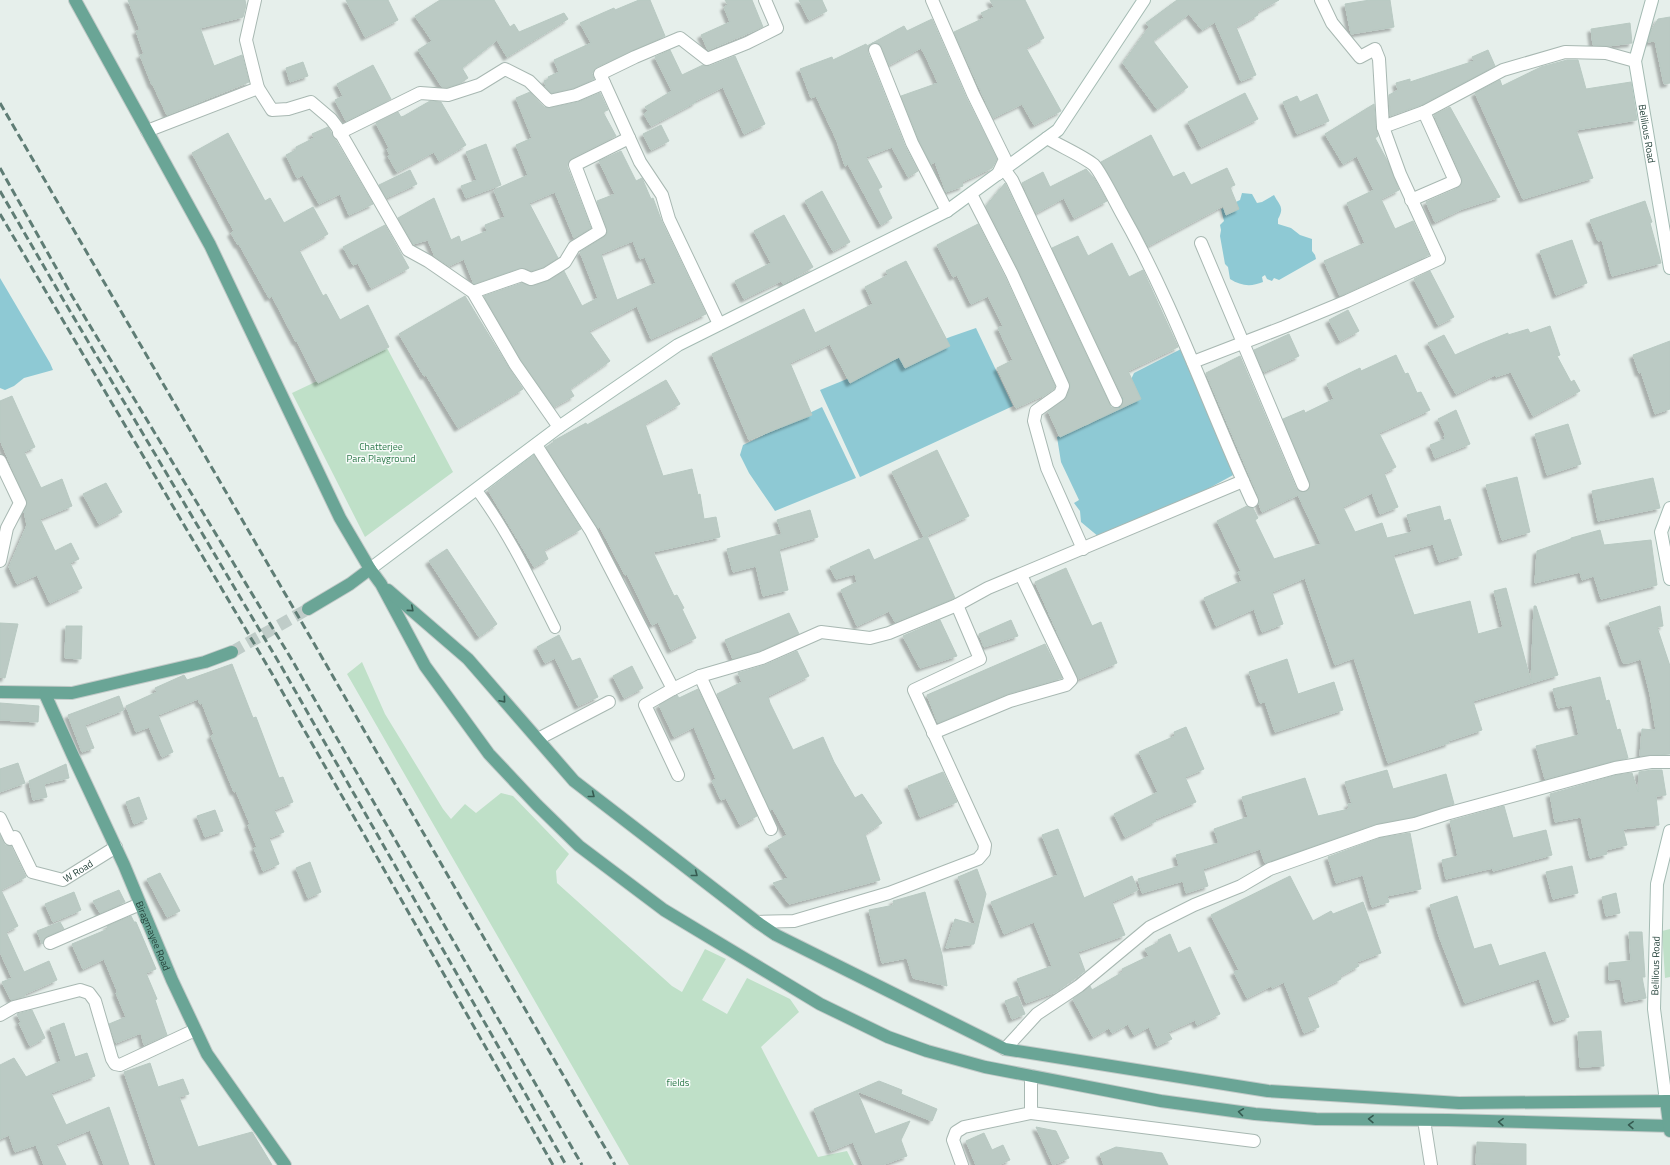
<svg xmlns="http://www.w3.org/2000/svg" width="1670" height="1165" font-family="'Titillium Web',sans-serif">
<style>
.green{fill:#bfe0c8}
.water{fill:#8ec9d4}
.building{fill:#bbcac4;stroke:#b8c9c2;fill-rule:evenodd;filter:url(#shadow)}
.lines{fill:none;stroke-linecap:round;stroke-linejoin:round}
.primary-tunnel{stroke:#bfccc8;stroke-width:12;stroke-dasharray:12 6;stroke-linecap:butt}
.lane-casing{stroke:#a8b8b2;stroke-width:12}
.street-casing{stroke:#a8b8b2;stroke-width:14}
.secondary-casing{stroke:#a4bbb3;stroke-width:14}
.primary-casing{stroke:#c2cac8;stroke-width:14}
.lane{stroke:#fff;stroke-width:10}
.street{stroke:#fff;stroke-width:12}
.secondary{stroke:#fff;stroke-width:12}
.primary{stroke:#6aa596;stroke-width:12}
.rail{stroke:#5f7d75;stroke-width:3;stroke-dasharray:8 4;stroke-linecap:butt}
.oneway{stroke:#365b51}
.labels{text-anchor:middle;stroke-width:3;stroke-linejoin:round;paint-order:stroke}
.street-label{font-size:10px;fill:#24423a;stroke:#f7fbf9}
.park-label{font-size:10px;fill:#2d7a4b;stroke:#f7fbf9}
</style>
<defs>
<filter id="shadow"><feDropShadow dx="-3.5" dy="3.5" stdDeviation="1" flood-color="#0004"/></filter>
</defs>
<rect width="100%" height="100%" fill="#e6efeb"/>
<!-- green -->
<path class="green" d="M387,348L453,472L365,537L292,393Z
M362,662L385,714L443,809L451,819L465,804L476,813L501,793L513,796L569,854L556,871L557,883L672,986L682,992L705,949L726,959L702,1000L727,1014L747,978L790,999L799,1012L761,1047L818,1157L847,1151L854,1165H629L347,674Z
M1670,929V977L1665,978L1662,931Z"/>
<!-- water -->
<path class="water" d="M1242,193L1252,194L1257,203L1262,202L1274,195C1279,205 1285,207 1278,219V224L1291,228L1300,235L1312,239V251L1315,255L1316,259L1279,280L1274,278L1272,281L1267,279L1265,275L1262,277L1263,282C1251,287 1241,286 1230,279L1228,267L1225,264L1220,236L1221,230L1220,225L1224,221L1221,209L1240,200Z
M0,278L50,363L53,370L24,378L14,386L5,390L0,388Z
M976,328L1013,406L860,477L820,390L950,337Z
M1183,348L1235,474L1191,498L1099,537L1081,522L1080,511L1074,503L1079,500L1061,462L1057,437L1089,424L1120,403L1134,373Z
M822,407L856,478L775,511L749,473L740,455L743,445Z"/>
<!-- building -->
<path class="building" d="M128,0H245L246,5L243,17L200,28L214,66L242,55L249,82L167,115L153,85H152L140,55L144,54L136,31L140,30Z
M346,0H388L398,20L365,37Z
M440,0H494L510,27L514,24L519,32L564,13L568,19L507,57L497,40L462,68L468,78L459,84L447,87H442L418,50L432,41L415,16Z
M639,0H650L665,36L597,67L592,73L594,79L574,88L551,93L545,86H546L544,81L549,79L548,77L559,72L554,60L591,43L580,23L614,8L615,10Z
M725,0H752L763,27L708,50L701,35L730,22L724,7L728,5Z
M799,0H822L827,11L809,20Z
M990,0H1025L1044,38L1026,48L1061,111L1034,125L1022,104L993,118L954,32L984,18L981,13L994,7Z
M1177,0H1279L1257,12L1258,15L1236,27L1256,75L1241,81L1215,22L1202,30L1189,14L1153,41L1188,87L1157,109L1123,63L1149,27L1146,23Z
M1370,0H1390L1394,27L1351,34L1345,4Z
M1670,17V83L1664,84L1655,41L1648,42L1650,33L1658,19Z
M932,19L966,97L997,159L992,168L962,182L963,186L946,192L935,162L931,164L919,140L901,96L938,83L926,57L921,48L889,65L880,44L876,43H872L868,49V53L905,146L918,171L908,177L892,147L866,157L882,187L878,189L892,218L881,225L848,164L845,166L837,141L816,96L811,98L800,69L832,57L833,60L866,44L867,46L904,26L907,31Z
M1630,23L1632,43L1608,46L1593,45L1591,29Z
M670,50L682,75L703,65L710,66L735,56L765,124L744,134L723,87L695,101L696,102L651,126L644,114L648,111L645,107L672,91L655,57Z
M1488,50L1495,66L1421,105L1390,116L1389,95L1398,90L1396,83L1410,79V82L1474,61L1472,57Z
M1567,60H1578L1586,89L1631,82L1637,120L1576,130L1593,178L1523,199L1475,93L1500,80L1502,86L1541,67Z
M303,62L308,76L290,82L286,68Z
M373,65L391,99L346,121L335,100L343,96L337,84Z
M530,92L544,107L550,108L578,102L600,93L608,110L603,112L616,136L572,158L567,166L591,228L574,238L555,192L529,203L558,258L543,267L531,271L520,268L474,284L464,259L449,266L435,257L428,240L413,244L398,218L434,198L451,240L459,236L461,242L487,231L485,225L505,217L494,190L528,175L516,145L532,138L516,98Z
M1245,93L1258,119L1201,147L1188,122Z
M1317,94L1329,121L1297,134L1283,102L1297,96L1300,102Z
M430,101L441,102L466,145L439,161L434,152L397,172L388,156L390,155L387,149L389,148L376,123L398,112L401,117L404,116Z
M1374,104L1376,127L1378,136L1375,138L1388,162L1399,190L1381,199L1395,229L1413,221L1429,255L1340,296L1324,261L1365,243L1347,203L1374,190L1357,156L1343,164L1325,134Z
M1450,107L1500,197L1462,209L1435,222L1426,202L1458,188L1462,182V178L1434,115Z
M661,125L669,141L651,150L643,134Z
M328,127L373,204L349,215L340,194L319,204L303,175L297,178L286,155L296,150V147L314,138L312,134Z
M228,133L265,201L270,198L284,223L313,207L328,234L299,250L323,296L326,294L340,320L368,305L389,347L318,383L297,341L296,342L272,296L269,298L239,244L238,245L231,233L234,231L192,153Z
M1151,135L1173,177L1184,172L1191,185L1227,168L1235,185L1230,187L1239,209L1226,215L1223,206L1148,246L1101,162Z
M486,144L501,185L466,198L461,186L477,180L466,152Z
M621,151L636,181L642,178L651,199L653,198L662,222L706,314L651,339L637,306L589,331L610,361L570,389L574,396L554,407L521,360L484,296L522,283L533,286L550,280L564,271L582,306L598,298L580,252L607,235V228L597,201L615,194L599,161ZM633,241L640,259L645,257L656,283L617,300L601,254Z
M1086,169L1094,178L1107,201L1074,218L1064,198L1036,213L1022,183L1043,172L1050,187Z
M410,170L417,184L386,198L379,185Z
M1005,183L1111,407L1116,408H1120L1123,402V398L1052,248L1078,236L1088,256L1112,243L1129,277L1143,270L1178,347L1128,371L1141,399L1060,437L1048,411L1067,397L1070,388V383L1019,271L986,206Z
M822,191L850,242L833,251L805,201Z
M1645,201L1652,222L1650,223L1661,263L1612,276L1602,240L1598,241L1590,220Z
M784,215L813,267L783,284L781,281L744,299L735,281L771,263L754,231Z
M978,224L1005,277L1055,386L1054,389L1042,397V396L1016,408L997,368L1013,360L998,328L1003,326L988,296L971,304L957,275L953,277L937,245Z
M385,225L409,268L371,288L358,263L353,265L343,247Z
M1572,240L1587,283L1556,295L1540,251Z
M906,261L950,346L905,368L899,357L850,383L830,344L790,363L812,415L749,440L712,354L804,309L815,333L873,304L865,287L888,275L886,271Z
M1430,271L1454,317L1438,325L1414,279Z
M465,296L509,368L523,389L458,428L426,375L424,376L399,334Z
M1348,310L1359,331L1340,341L1329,320Z
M1550,326L1560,355L1557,356L1571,382L1574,380L1580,391L1533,416L1511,372L1496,377L1495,375L1456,394L1428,343L1444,335L1455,355L1480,344L1508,333V335L1528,329L1530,333Z
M1289,334L1299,356L1264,372L1254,350Z
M1670,341V409L1655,414L1641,372L1639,373L1633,355Z
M1396,355L1405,374L1408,373L1417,393L1421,392L1430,410L1379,433L1396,467L1384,473L1398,507L1380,514L1372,493L1343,507L1355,532L1382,523L1387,538L1412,532L1407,515L1440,506L1444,521L1450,519L1462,555L1439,562L1433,544L1393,555L1414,615L1470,601L1478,634L1503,627L1494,591L1506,588L1531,682L1534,606H1536L1558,675L1473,701L1482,730L1448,741L1449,743L1388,763L1354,658L1335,665L1305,578L1272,592L1283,624L1262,632L1254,609L1216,626L1204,598L1242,581L1238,572L1241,571L1217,521L1247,506L1253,508L1258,518L1255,520L1274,559L1321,544L1298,495L1262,512L1259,504V498L1206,373L1240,356L1296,488L1302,492L1309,489L1310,482L1283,419L1304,410L1305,413L1334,399L1327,384L1360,368L1361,371Z
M666,380L680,404L645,424L663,476L692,469L698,495L700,494L704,519L716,517L720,537L653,552L674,596L677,595L684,608L682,609L696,638L671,650L658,622L652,625L627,574L625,575L600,527L598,528L546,447L554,442L553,441L555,440L586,423L587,425Z
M12,396L35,447L24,452L41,488L62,479L72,506L40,519L55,551L71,543L79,559L70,563L82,588L50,603L37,575L17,584L9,567L27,525L24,511L27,503L0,440V401Z
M1456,410L1470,444L1435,458L1430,445L1445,439L1444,436H1446L1438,419Z
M1568,424L1581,464L1547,475L1535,434Z
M937,450L969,516L924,537L892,472Z
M534,455L581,529L544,550L548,559L534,567L488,490Z
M1517,477L1530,532L1502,540L1486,485Z
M1653,478L1660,508L1598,521L1592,491Z
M106,483L122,512L99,524L83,494Z
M810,510L818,537L779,549L788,590L763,596L756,566L733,572L727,549L782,534L777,520Z
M1600,530L1604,545L1651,540L1657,585L1601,599L1594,576L1582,580L1580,572L1535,583L1537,551L1571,539V538Z
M927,536L955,598L895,622L889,611L857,626L841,590L857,582L855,574L836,579L830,567L869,549L874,560Z
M447,549L497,624L479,637L429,561Z
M1066,568L1092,626L1101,622L1117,663L1078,679L1035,582Z
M1660,606L1663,626L1657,627L1670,666V754L1640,756L1642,729L1656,730L1650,694L1641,659L1628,663H1623L1609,623Z
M789,613L799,634L759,651L733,659L725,640Z
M940,620L957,656L920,668L903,636Z
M1011,620L1018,636L984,647L979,634Z
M0,623L18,624L5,678L0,677Z
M66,626H82L81,659L65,658Z
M559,635L572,661L580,658L598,697L578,706L555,658L545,663L537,647Z
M1045,644L1062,678L1007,694L938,723L927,695Z
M797,651L809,676L768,696L770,703L793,750L823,737L834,762L855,798L862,794L882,823L865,834L880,880L789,904L773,883L788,878L768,846L787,835L773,809L770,810L717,694L742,682L738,673L765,665Z
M1287,659L1298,694L1334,682L1343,710L1275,732L1265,702L1260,703L1249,672Z
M232,664L253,718L256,717L279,778L283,777L293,802L274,810L284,832L269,838L279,864L263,871L254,848L257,847L248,825L250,824L236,791L234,792L211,736L214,734L202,703L200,704L198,699L158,715L173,752L162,757L149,727L136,732L126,706L157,692L155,688L184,675L187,680Z
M632,666L643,688L624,698L613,676Z
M1600,677L1606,701L1609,700L1617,730L1620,729L1628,758L1613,761L1545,779L1536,746L1579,735L1572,705L1558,708L1553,689Z
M698,689L757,816L740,825L726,798L721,800L712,781L716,779L694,727L674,737L659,705L677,695L679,698Z
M119,696L124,710L85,725L94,748L82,752L68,715Z
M0,703L39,706L38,722L0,720Z
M1186,727L1204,769L1185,777L1196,802L1155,819L1156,821L1125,837L1114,814L1158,792L1139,752L1175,736L1174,732Z
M18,763L25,783L0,792V769Z
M66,764L69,778L44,784L47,797L33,800L29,781Z
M1387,770L1393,789L1446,774L1454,804L1413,817L1376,824L1265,863L1260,849L1203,869L1208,886L1186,893L1183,881L1142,893L1138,879L1179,866L1176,855L1219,843L1214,829L1248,817L1242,797L1305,778L1318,816L1349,809L1348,804H1352L1345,782Z
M1652,770H1662L1666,795L1656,796L1659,825L1623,829L1627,845L1606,850L1607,854L1590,858L1581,817L1555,822L1550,794L1617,775L1632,773L1638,792L1639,772Z
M943,772L957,802L920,817L908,786Z
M139,797L147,819L134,824L126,802Z
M1504,806L1513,838L1546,830L1552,855L1493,871V868L1446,879L1442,860L1458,856L1450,821Z
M215,810L223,831L205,837L197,816Z
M1058,829L1084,898L1132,876L1138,890L1112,902L1125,935L1078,952L1085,971L1056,992L1026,1003L1017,979L1052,966L1034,922L1004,934L991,902L1058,875L1042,835Z
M1410,833L1421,889L1387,896L1389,902L1372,907L1363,875L1336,883L1328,857L1380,838Z
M0,835L5,845L11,846L26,877L1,890L18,926L6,932L24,972L49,961L57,980L25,994V996L11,1000L2,982L12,978L0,952Z
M310,862L321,892L308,898L296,868Z
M1572,866L1578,893L1553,899L1546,872Z
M977,869L986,894L974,944L946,948L955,919L976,925L958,877Z
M160,873L180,911L167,917L147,879Z
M1290,876L1313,921L1331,911L1333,914L1363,902L1381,953L1357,962L1359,966L1340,976L1341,979L1307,996L1319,1027L1304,1033L1284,982L1272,988L1271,986L1247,998L1234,972L1239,970L1211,915Z
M119,890L125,902L100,913L93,901Z
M74,892L81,910L53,922L45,904Z
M925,892L942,955L947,986L913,978L907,958L882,963L869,910L894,905L893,901Z
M1616,893L1620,913L1606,916L1602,897Z
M1457,896L1474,949L1491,944L1499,966L1545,952L1569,1017L1554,1022L1539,979L1465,1003L1439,936L1430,905Z
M131,916L134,922H136L156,969L146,973L157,999L155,1000L167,1035L144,1045L141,1033L116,1043L109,1024L126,1017L116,993H118L104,959L83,969L72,944L108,929L107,926Z
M60,922L64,929L47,936L42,944L37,931Z
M1629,932H1642L1645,977H1642L1646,998L1625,1002L1621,979L1609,980V963L1631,961Z
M1170,934L1178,953L1190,947L1220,1014L1197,1025L1195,1020L1168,1032L1172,1039L1157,1046L1149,1027L1134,1035L1128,1024L1112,1033L1109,1028L1093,1037L1073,999L1090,986L1092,990L1123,972L1122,969L1149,956L1145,949L1159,942L1158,940Z
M1018,996L1025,1014L1012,1019L1005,1001Z
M32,1010L45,1038L30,1046L19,1023L21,1022L17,1014Z
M64,1023L75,1057L87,1053L95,1076L51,1093L66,1125L109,1107L129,1165H104L90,1130L56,1144L66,1165H44L36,1145L15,1152L9,1135L0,1139V1065L14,1058L26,1077L61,1061L50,1028Z
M1601,1031L1604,1066L1580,1067L1578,1032Z
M150,1063L158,1087L183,1079L189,1094L179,1097L198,1147L252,1132L272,1165H156L124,1072Z
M879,1081L902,1090L901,1094L937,1109L932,1121L857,1091L875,1134L910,1121L901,1140L907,1156L882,1165H863L853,1142L831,1151L814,1109Z
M1036,1127L1056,1131L1069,1158L1053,1165Z
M984,1133L992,1150L1003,1145L1010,1160L998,1165H976L966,1141Z
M1477,1142L1526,1144V1165L1476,1164Z
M1116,1147L1162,1153L1168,1165H1104L1100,1154Z"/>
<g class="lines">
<!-- primary-tunnel -->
<path class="primary-tunnel" d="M232,652L308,609"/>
<!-- lane casing -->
<g class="lane-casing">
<path id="lane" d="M476,489C508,532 531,580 555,628"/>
</g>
<!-- street casing -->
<g class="street-casing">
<g id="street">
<path d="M255,0L246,40L258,88L272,110L288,109L311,102L331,119L337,127L408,250L428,261L473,292L515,364L559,427"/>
<path d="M932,0L973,94L1005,159L998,174"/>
<path d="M1321,0L1332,23L1360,57L1375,49L1379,59L1383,127L1424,112L1503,70L1565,52L1606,53L1635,61"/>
<path d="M875,50L912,143L947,211"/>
<path d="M147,131L258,88"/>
<path d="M339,133L420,93L448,95L479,85L505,69L529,81L549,101L576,95L604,83"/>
<path d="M1047,138C1060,146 1083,156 1094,165C1100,171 1116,203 1121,212C1174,305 1208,405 1252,501"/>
<path d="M1004,169L1012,180L1116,401"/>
<path d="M971,194L1012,274L1063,386L1060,394L1036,411L1034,421L1047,468L1083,549"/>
<path d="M1411,200L1455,181L1424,112"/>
<path d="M1201,243L1303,485"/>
<path d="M473,292L522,275L531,279L546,274L565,262L574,247L600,231L575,165L629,138"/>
<path d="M719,324L669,219L662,195L640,162L600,74L635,57L680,38L707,59L747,43L777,28L765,0"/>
<path d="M1193,362L1284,327L1347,301L1439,259L1400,174L1383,127"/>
<path d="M536,445L591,531L673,689L645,705L678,775"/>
<path d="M0,461L20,503L7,528L0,561"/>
<path d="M700,676L762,658L821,632L870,638L889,633L957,605L988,588L1243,481"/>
<path d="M673,689L700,676L771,829"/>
<path d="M933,733L1010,701L1066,685L1071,680L1021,575"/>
<path d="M538,739L609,702"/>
<path id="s1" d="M0,818L10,839L15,837L32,872L63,880L116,847"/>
<path d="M757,922L794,921L889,893L978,859L984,852L985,845L914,690L980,659L957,605"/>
<path d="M50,943L140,904"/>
<path d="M0,1015L14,1007L80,990L89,993L95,1001L112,1059L115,1064L120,1065L195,1030"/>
<path d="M1005,1049L1037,1014L1079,986L1150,927L1194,905L1241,886L1270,869L1378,831L1415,824L1446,814L1615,768L1651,762H1670"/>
<path d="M1031,1113L1254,1141"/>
<path d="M1424,1120L1431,1165"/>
<path d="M962,1165L953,1140L956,1132L964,1127L1031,1113V1076"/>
</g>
</g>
<!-- secondary casing -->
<g class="secondary-casing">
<g id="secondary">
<path id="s2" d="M1652,0L1635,61L1670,268"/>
<path d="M1670,508L1661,532L1670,579"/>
<path d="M370,569L559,427L678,345L947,211L1058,130L1144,0"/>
<path id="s3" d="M1666,1101L1654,1009L1657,884L1670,831"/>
</g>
</g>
<!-- primary casing -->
<g class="primary-casing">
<g id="primary">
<path d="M75,0L210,245L340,518L370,569L381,584L425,666L489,754L537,805L579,846L664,910L820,1004L888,1037L927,1051L985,1067L1161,1101L1255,1114L1316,1119L1448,1120L1670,1126"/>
<path d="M388,590L468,659L574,781L757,922L776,935L1005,1049L1268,1091L1459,1103L1670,1101"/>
<path d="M308,609L350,584L370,569"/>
<path d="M0,692L72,693L205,662L232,652"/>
<path id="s4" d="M45,694L73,756L124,865L172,980L207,1054L285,1165"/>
<path d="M1666,1101L1670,1131"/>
</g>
</g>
<!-- lane -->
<use href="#lane" class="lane"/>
<!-- street -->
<use href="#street" class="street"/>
<!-- secondary -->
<use href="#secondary" class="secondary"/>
<!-- primary -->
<use href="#primary" class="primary"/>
<!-- rail -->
<path class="rail" d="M0,103L316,647L615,1165
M0,168L72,296L292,660L582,1165
M0,191L64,301L281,666L566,1165
M0,214L271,672L553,1165"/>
</g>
<!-- one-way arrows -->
<defs><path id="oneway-chevron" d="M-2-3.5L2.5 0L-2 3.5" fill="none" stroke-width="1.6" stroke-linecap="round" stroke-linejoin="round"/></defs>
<g class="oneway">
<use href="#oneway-chevron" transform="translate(411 609) rotate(41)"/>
<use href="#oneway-chevron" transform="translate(503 700) rotate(49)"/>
<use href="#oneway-chevron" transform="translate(592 795) rotate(38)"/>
<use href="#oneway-chevron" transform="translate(695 874) rotate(38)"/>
<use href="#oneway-chevron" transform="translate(1241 1112) rotate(-172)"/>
<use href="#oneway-chevron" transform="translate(1371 1119) rotate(-179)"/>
<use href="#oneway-chevron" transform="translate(1501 1122) rotate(-178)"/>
<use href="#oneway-chevron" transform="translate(1631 1125) rotate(-178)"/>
</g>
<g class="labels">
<!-- street labels -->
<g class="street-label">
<text dy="4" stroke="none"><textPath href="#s2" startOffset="137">Belilious Road</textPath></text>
<text dy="4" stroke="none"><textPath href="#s1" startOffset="117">W Road</textPath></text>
<text dy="4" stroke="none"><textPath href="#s4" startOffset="265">Biragmayee Road</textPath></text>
<text dy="4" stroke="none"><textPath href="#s3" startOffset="136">Belilious Road</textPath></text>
</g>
<!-- park labels -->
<g class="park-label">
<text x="381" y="450">Chatterjee<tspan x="381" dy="12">Para Playground</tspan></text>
<text x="678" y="1086">fields</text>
</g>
</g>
</svg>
